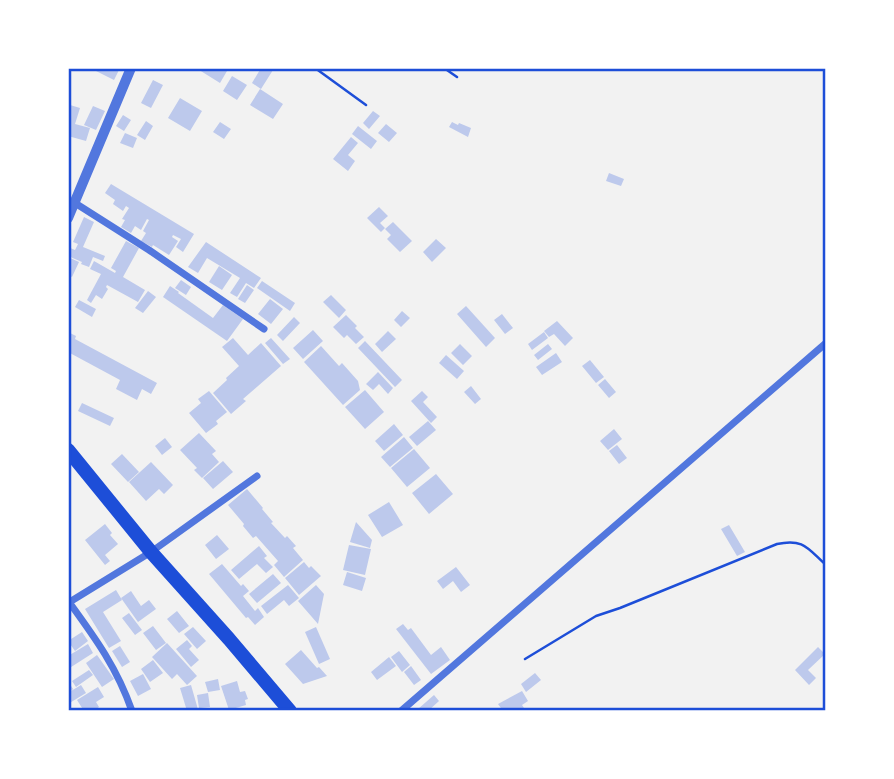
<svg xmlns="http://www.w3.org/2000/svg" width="894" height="779" font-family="Cabin,sans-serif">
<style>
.building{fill:#bdc9ec}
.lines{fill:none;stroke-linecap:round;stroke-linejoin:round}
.path{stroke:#1d4ed8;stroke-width:2.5}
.minor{stroke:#5277de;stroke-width:7}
.tertiary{stroke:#5277de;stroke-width:10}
.trunk{stroke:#1d4ed8;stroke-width:14}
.neatline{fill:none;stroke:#1d4ed8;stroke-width:2.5}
</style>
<rect width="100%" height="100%" fill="#f2f2f2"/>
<!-- building -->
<path class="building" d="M90,68H120L114,80Z
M196,68H221L227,71L220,83Z
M261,68H270L273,70L261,89L252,83Z
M232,76L247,85L237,100L223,91Z
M153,80L163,85L151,108L141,103Z
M260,89L283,104L273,119L250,105Z
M180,98L202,111L190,131L168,118Z
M70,105L80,108L75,124L90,128L86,141L68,136V110Z
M93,106L105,111L96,130L84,125Z
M373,111L380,116L369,129L363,123Z
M123,115L131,120L124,131L116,126Z
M146,121L153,126L145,140L137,135Z
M220,122L231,129L224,139L213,132Z
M452,122L458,125L459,123L471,128L468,137L449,127Z
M386,124L397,133L389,142L378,133Z
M358,126L377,141L371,149L352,134Z
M125,133L137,138L133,148L120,143Z
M351,137L358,143L348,155L355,161L348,171L333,159Z
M609,173L624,179L621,186L606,181Z
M111,184L194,234L183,252L176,247L181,239L173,235L172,237L178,241L169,255L153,245L152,247L141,241L146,233L143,231L149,220L147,219L141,230L135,226L131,233L121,227L125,220L122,219L129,208L126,206L123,211L113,204L115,200L105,193Z
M379,207L388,216L380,223L385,228L381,232L367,218Z
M84,217L94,222L83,247L105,256L103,261L93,257L89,267L81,264L82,262L68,256V247L75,250L78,244L73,242Z
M393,222L412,241L400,252L387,239L391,235L385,229Z
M436,239L446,248L432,262L423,252Z
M126,241L139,248L123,277L145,290L138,302L107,285L106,287L108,289L102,299L96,295L91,303L87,300L101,274L90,269L94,261L115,273L116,271L111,268Z
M206,242L261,278L254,288L246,283L237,297L230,293L240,278L207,258L198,273L188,267Z
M68,257L79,262L72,277L68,275Z
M219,266L232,275L222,290L209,282Z
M181,280L191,287L186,295L175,288Z
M262,281L295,303L290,311L257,288Z
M247,285L254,290L245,303L238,299Z
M170,286L179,292L178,293L213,318L223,305L243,319L227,341L163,297Z
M148,291L156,297L143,313L135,308Z
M331,295L346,310L339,318L323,302Z
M270,299L283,309L271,324L258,314Z
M79,300L96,309L92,317L75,307Z
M466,306L495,338L486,347L457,314Z
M402,311L410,318L401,327L394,320Z
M502,314L513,328L505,334L494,320Z
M346,315L357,326L355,328L364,337L356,344L347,335L344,338L333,327Z
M294,317L300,323L283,341L277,335Z
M557,321L573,338L565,346L554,334L549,337L544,331Z
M313,330L323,341L303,359L293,348Z
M388,331L396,339L382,352L375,344Z
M68,332L76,336L75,339L157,383L151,394L142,389L137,400L116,389L120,380L68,352Z
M544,332L548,338L532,350L528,344Z
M233,338L248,355L261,343L281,366L243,399L246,401L231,414L213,393L227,380L226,378L239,366L222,347Z
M271,338L290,359L283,364L265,343Z
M365,341L402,380L395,387L358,348Z
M460,344L472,356L463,365L451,353Z
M548,344L552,349L538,360L534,355Z
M321,346L339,366L342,363L358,381L360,390L343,405L304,362Z
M556,353L562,362L542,375L536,367Z
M446,355L464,371L457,379L439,363Z
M590,360L604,377L596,383L582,366Z
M378,372L393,388L388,394L379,384L373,390L366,384Z
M605,379L616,392L609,398L598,385Z
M471,386L481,399L475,404L464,392Z
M365,390L384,412L365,429L345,407Z
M209,391L227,412L216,421L218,424L206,433L189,413L201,403L198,399Z
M422,391L428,397L423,402L437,417L431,423L411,401Z
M82,403L114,418L110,426L78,411Z
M428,421L436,430L417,446L409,437Z
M394,424L403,435L384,451L375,441Z
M614,429L622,439L608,450L600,441Z
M199,433L216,451L212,454L219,462L202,478L194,470L197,468L180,450Z
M404,437L413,448L390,467L381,457Z
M165,438L172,447L162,455L155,446Z
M617,445L627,458L619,464L609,451Z
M414,449L430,468L407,487L391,468Z
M122,454L139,472L128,482L111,464Z
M223,461L233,472L213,489L203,478Z
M151,462L173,485L164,494L159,489L146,501L129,482Z
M436,474L453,494L429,514L412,493Z
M247,489L263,508L262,509L273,522L271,523L285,538L287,536L296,546L293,548L303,560L284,577L274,565L278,561L256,536L253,538L243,526L244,524L228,505Z
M389,502L403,525L382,537L368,515Z
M356,522L372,540L370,548L350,542Z
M105,524L112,533L110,535L118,544L105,555L110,561L105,565L85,540Z
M729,525L745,552L737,556L721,529Z
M217,535L229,549L216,559L205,545Z
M349,545L371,549L365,575L343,570Z
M259,546L267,556L264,558L273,567L266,573L257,564L239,579L231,570Z
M304,562L309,568L311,566L321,576L299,595L285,578Z
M222,564L241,586L243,584L249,591L243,596L255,611L258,608L264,617L255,625L248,617L246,618L209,574Z
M456,567L470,585L461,592L453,581L443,589L437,581Z
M347,572L366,578L362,591L343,585Z
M273,574L281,583L257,603L249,594Z
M288,585L299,598L289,606L284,600L267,614L261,606Z
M316,585L324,594L318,624L298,601Z
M116,590L122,600L103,612L121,641L109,648L85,609Z
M131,591L141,606L149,600L156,609L138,622L121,598Z
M177,611L189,626L179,633L167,619Z
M129,613L142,630L135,635L122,618Z
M403,624L408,630L411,628L431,655L441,647L450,660L431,674L396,629Z
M153,626L166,643L156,650L143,633Z
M193,627L206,641L197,649L184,634Z
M316,627L330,659L319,664L305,632Z
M82,632L88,641L75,651L68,641Z
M187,640L192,646L189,649L199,660L191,667L176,649Z
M167,643L197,676L187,685L177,674L172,679L152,657Z
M88,644L93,653L68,669V656Z
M120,646L130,662L122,667L112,651Z
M818,647L825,654L808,670L816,678L809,685L795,670Z
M301,650L317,668L319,667L327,676L303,684L285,664Z
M399,651L410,665L402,672L391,657Z
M97,655L114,679L102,687L86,663Z
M389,657L396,666L377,680L371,672Z
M153,660L163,673L150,682L141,669Z
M411,666L421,680L414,685L404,672Z
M89,670L93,675L76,687L72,681Z
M535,673L541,680L526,692L521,684Z
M143,674L151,689L138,696L130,681Z
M218,679L220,690L208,692L205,682Z
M68,681L73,689L71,691L81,685L86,693L68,704Z
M237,681L240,692L245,691L248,699L245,700L246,705L229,710L221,686Z
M191,685L197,706L198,711H187L180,688Z
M98,687L104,697L96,702L99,707L94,711H84L77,700Z
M522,691L528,701L522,705L526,711H503L498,704Z
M208,693L210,707L199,708L197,695Z
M434,695L439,701L428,711H420L418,709Z"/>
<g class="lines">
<!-- path -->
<path class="path" d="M315,68L366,105
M444,68L457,77
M525,659L596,616L620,608L777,544C804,538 808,549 826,565"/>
<!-- minor -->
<path class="minor" d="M75,203L149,250L264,329
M69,602C96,639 117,668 132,711
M68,603L151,552L257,476
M401,711L826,343"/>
<!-- tertiary -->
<path class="tertiary" d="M68,218L131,68"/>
<!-- trunk -->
<path class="trunk" d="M68,450L151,552L229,639L290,711"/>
</g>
<!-- border -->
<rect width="894" height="779" fill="none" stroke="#ffffff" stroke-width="140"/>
<rect x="70" y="70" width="754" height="639" class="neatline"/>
</svg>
